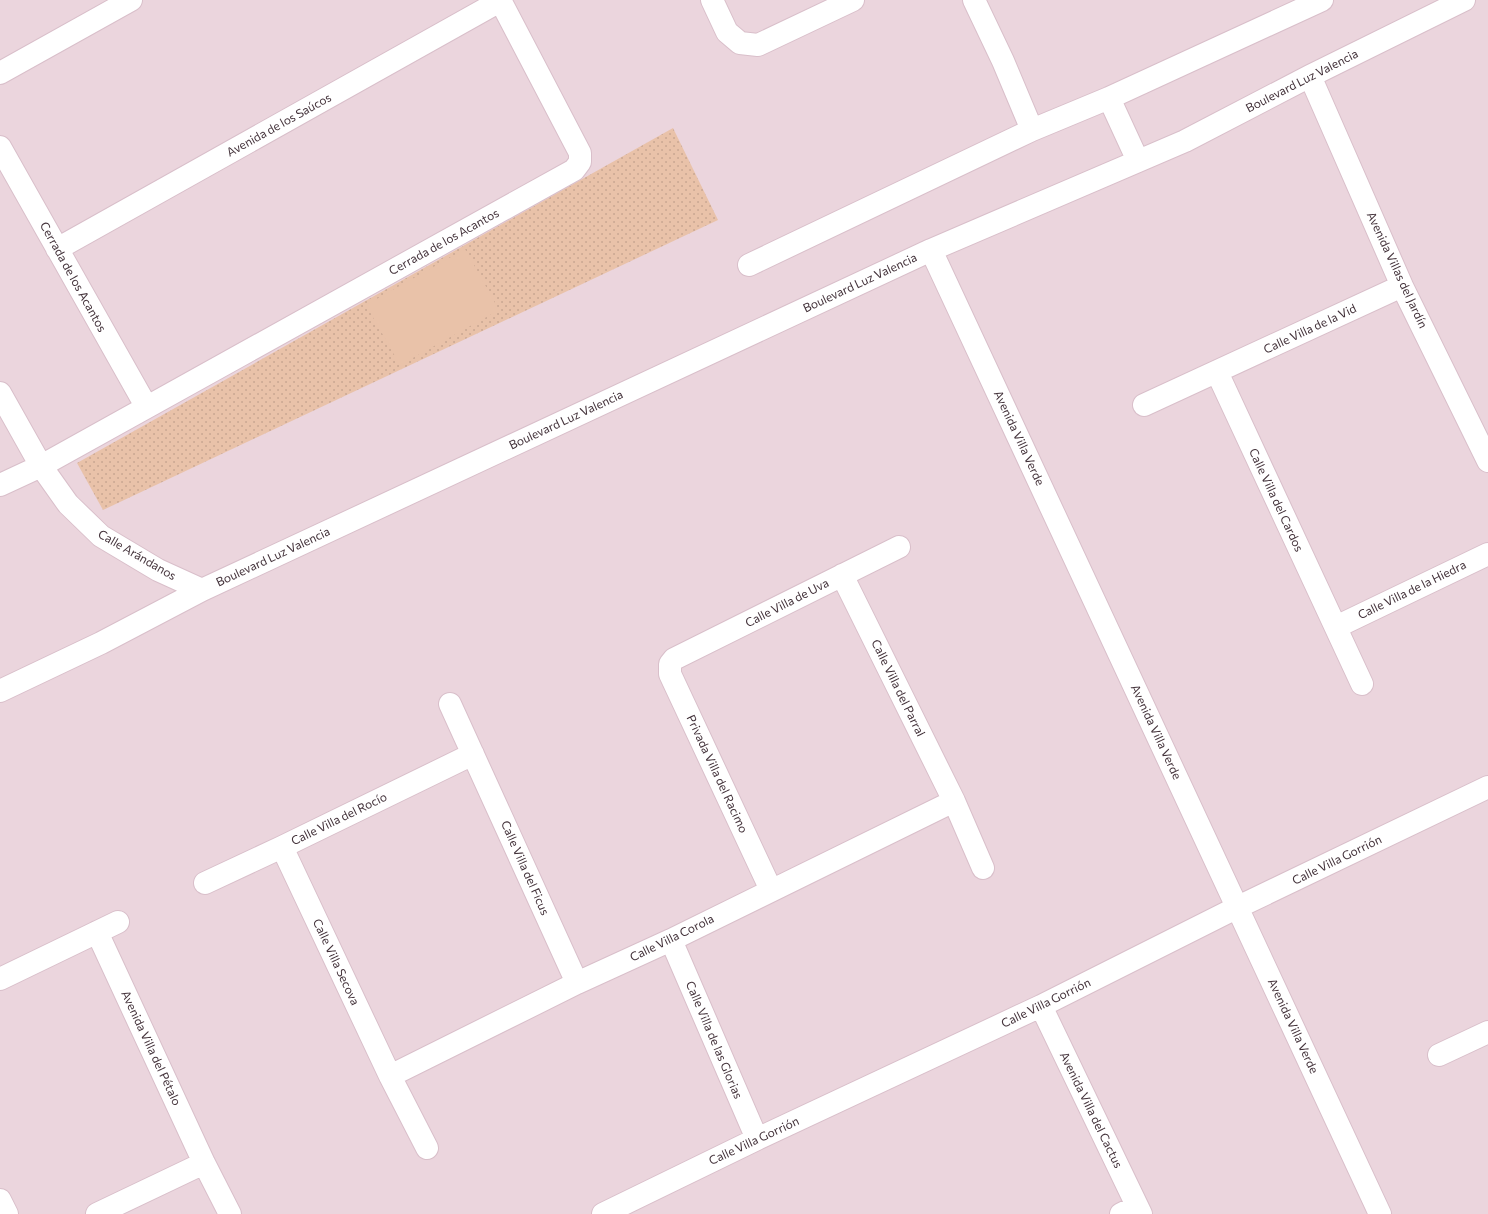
<svg xmlns="http://www.w3.org/2000/svg" width="1488" height="1214" font-family="Commissioner,sans-serif">
<style>
.residential{fill:#ebd5dd}
.park{fill:url(#park-dots)}
.pitch{fill:#e9c2a9}
.lines{fill:none;stroke-linecap:round;stroke-linejoin:round}
.minor-casing{stroke:#d9bfca;stroke-width:24}
.minor{stroke:#fff;stroke-width:22}
.labels{text-anchor:middle;stroke-width:3;stroke-linejoin:round;paint-order:stroke}
.street-label{font-size:12px;fill:#44333b;stroke:#fff}
</style>
<defs>
<pattern id="park-dots" width="8" height="8" patternUnits="userSpaceOnUse"><rect width="8" height="8" fill="#e9c2a9"/><path d="M2 2h.1M6 6h.1" fill="none" stroke="#c9a792" stroke-width="1.8" stroke-linecap="round"/></pattern>
</defs>
<rect width="100%" height="100%" fill="#f2e3e9"/>
<!-- residential -->
<path class="residential" d="M0,0H1488V1214H0Z"/>
<!-- park -->
<path class="park" d="M673,128L718,220L103,510L77,463Z"/>
<!-- pitch -->
<path class="pitch" d="M465,249L499,310L400,365L366,305Z"/>
<g class="lines">
<!-- minor casing -->
<g class="minor-casing">
<path id="minor" d="M712,0L727,32L740,43L758,45L853,0
M974,0L1003,61L1032,130
M0,73L131,0
M1310,76L1402,286L1488,461
M1109,98L1138,161
M0,147L146,406
M57,249L500,1
M931,250L1380,1214
M749,265L1032,130L1109,98L1322,0
M1217,372L1362,684
M0,393L41,466L68,504L101,536L158,570L202,590
M1144,405L1402,286
M0,485L41,466L574,170L580,162V153L500,0
M842,575L954,801L983,868
M1336,627L1488,554
M0,691L101,643L202,590L931,250L1185,141L1310,76L1464,0
M450,704L577,983
M282,847L390,1076L427,1148
M205,883L282,847L473,754
M771,890L670,674V664L674,659L899,547
M97,932L204,1163L230,1214
M671,940L757,1139
M0,979L118,922
M1041,1006L1141,1214
M1439,1055L1488,1032
M390,1076L577,983L671,940L954,801
M0,1200L7,1214
M97,1214L204,1163
M603,1214L757,1139L1041,1006L1238,907L1488,787
M1121,1214L1137,1206"/>
</g>
<!-- minor -->
<use href="#minor" class="minor"/>
</g>
<g class="labels">
<!-- street labels -->
<g class="street-label">
<text transform="translate(1302 81) rotate(-27)" y="4">Boulevard Luz Valencia</text>
<text transform="translate(279 125) rotate(-29)" y="4">Avenida de los Saúcos</text>
<text transform="translate(444 242) rotate(-29)" y="4">Cerrada de los Acantos</text>
<text transform="translate(1397 270) rotate(65)" y="4">Avenida Villas del Jardín</text>
<text transform="translate(73 277) rotate(61)" y="4">Cerrada de los Acantos</text>
<text transform="translate(860 283) rotate(-25)" y="4">Boulevard Luz Valencia</text>
<text transform="translate(1310 329) rotate(-25)" y="4">Calle Villa de la Vid</text>
<text transform="translate(566 420) rotate(-25)" y="4">Boulevard Luz Valencia</text>
<text transform="translate(1019 438) rotate(65)" y="4">Avenida Villa Verde</text>
<text transform="translate(1276 500) rotate(65)" y="4">Calle Villa del Cardos</text>
<text transform="translate(137 555) rotate(30)" y="4">Calle Arándanos</text>
<text transform="translate(273 557) rotate(-25)" y="4">Boulevard Luz Valencia</text>
<text transform="translate(1412 590) rotate(-26)" y="4">Calle Villa de la Hiedra</text>
<text transform="translate(787 603) rotate(-27)" y="4">Calle Villa de Uva</text>
<text transform="translate(898 688) rotate(64)" y="4">Calle Villa del Parral</text>
<text transform="translate(1156 732) rotate(65)" y="4">Avenida Villa Verde</text>
<text transform="translate(717 774) rotate(65)" y="4">Privada Villa del Racimo</text>
<text transform="translate(339 819) rotate(-26)" y="4">Calle Villa del Rocío</text>
<text transform="translate(1337 860) rotate(-26)" y="4">Calle Villa Gorrión</text>
<text transform="translate(525 868) rotate(66)" y="4">Calle Villa del Ficus</text>
<text transform="translate(672 938) rotate(-26)" y="4">Calle Villa Corola</text>
<text transform="translate(336 962) rotate(65)" y="4">Calle Villa Secova</text>
<text transform="translate(1046 1003) rotate(-26)" y="4">Calle Villa Gorrión</text>
<text transform="translate(1293 1026) rotate(65)" y="4">Avenida Villa Verde</text>
<text transform="translate(714 1040) rotate(67)" y="4">Calle Villa de las Glorias</text>
<text transform="translate(151 1048) rotate(65)" y="4">Avenida Villa del Pétalo</text>
<text transform="translate(1091 1110) rotate(64)" y="4">Avenida Villa del Cactus</text>
<text transform="translate(754 1141) rotate(-25)" y="4">Calle Villa Gorrión</text>
</g>
</g>
</svg>
